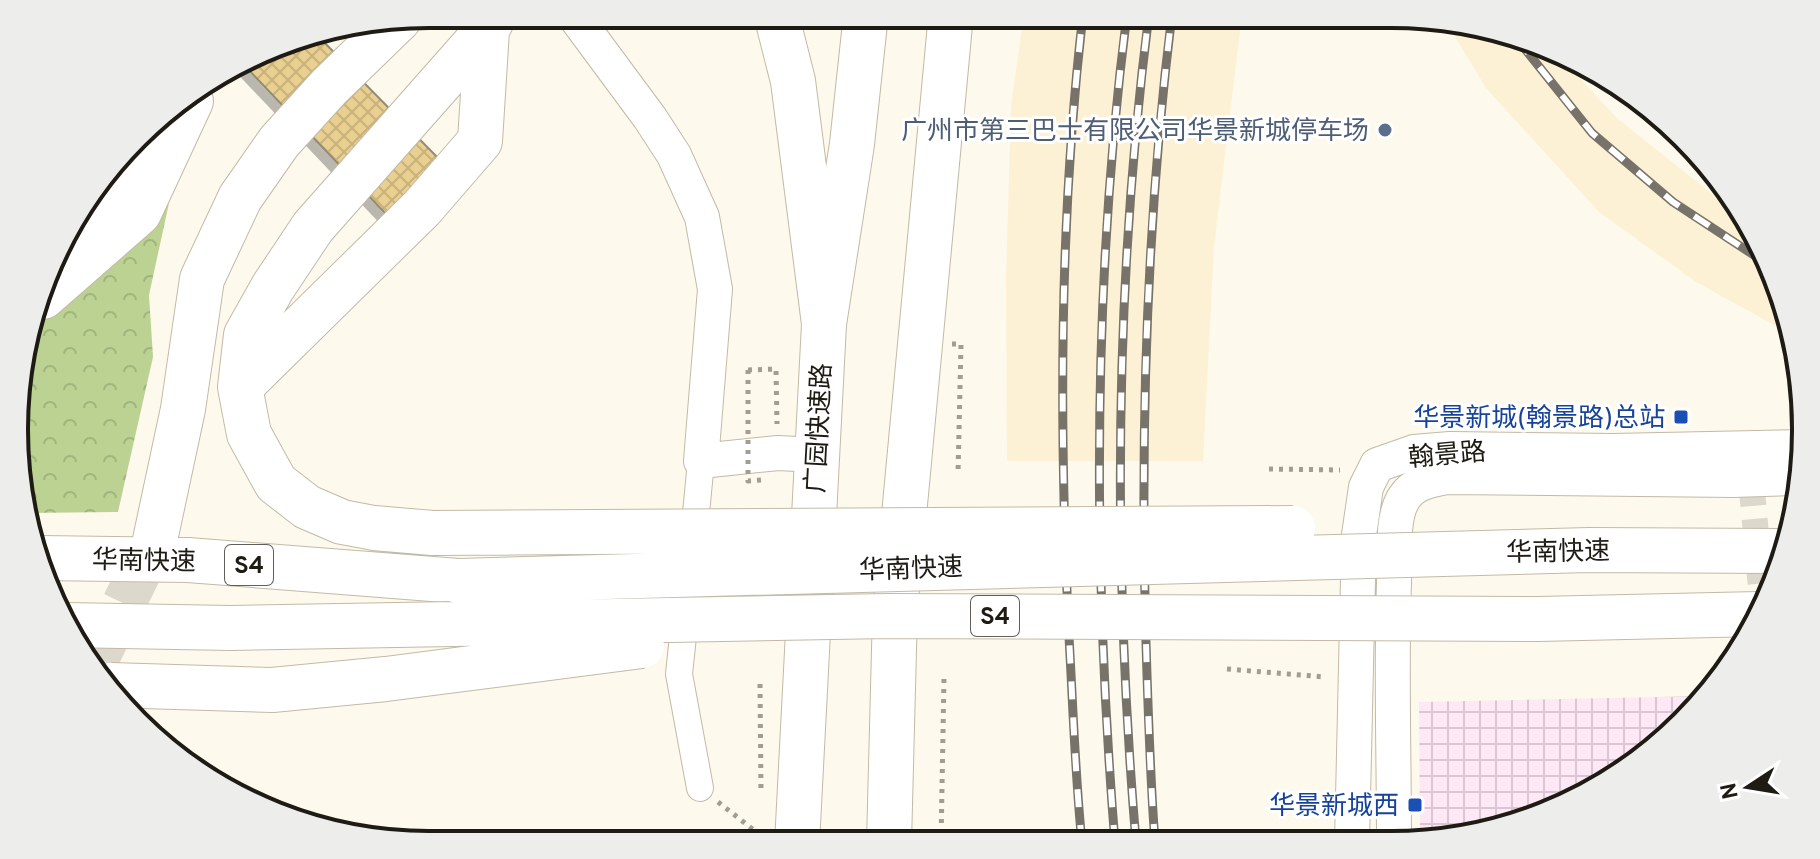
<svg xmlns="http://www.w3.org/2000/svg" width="1820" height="859" font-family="Overpass,'Noto Sans SC',sans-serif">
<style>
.industrial{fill:url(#industrial-grid)}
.built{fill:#fdf1d5}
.forest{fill:url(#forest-crowns)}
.building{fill:url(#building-cross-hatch);stroke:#938b78;stroke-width:2;filter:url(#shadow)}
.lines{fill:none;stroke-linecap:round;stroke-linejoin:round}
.minor-tunnel{stroke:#dcd8cc;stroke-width:26;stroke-dasharray:26 13;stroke-linecap:butt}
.motorway-tunnel{stroke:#dcd8cc;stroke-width:44;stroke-dasharray:44 22;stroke-linecap:butt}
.minor-casing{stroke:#c2baa6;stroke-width:28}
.tertiary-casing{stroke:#c2baa6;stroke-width:36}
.trunk-casing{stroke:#c2baa6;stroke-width:46}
.motorway-casing{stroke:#c2baa6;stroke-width:46}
.path{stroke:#a19d93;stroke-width:5;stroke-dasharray:4 6;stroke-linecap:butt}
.minor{stroke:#fff;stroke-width:26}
.tertiary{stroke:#fff;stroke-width:34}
.trunk{stroke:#fff;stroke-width:44}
.motorway{stroke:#fff;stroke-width:44}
.rail-casing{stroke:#77736a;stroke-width:9}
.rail{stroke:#fff;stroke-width:6;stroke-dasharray:18;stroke-linecap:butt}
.motorway-bridge-casing{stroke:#c2baa6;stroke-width:46;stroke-linecap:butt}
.path-bridge{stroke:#a19d93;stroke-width:5;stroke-dasharray:4 6;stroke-linecap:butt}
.motorway-bridge{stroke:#fff;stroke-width:44}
.service-dot{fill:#5c6f8a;stroke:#fff;stroke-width:3}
.transit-dot{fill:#1a4fb4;stroke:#fff;stroke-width:3}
.labels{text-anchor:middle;stroke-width:6;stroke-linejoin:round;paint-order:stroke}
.shield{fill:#fff;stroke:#625f5a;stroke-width:2}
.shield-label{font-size:24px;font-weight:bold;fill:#1e1b14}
.service-label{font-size:26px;fill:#4e5e75;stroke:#fff;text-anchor:end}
.transit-label{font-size:26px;fill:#164399;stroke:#fff;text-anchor:end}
.street-label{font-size:26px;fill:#1e1b14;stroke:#fff}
.rim{fill:none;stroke:#1e1b14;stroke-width:4}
</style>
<defs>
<pattern id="industrial-grid" width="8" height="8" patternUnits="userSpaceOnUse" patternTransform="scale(2)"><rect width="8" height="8" fill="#ffe8f6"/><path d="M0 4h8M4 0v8" fill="none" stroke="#dac6d2"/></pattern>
<pattern id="forest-crowns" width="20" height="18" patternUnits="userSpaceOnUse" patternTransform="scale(2)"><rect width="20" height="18" fill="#bcd292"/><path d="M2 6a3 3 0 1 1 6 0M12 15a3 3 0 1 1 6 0" fill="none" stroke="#a1b47d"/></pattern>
<pattern id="building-cross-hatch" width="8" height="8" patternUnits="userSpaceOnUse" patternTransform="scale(2)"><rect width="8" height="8" fill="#ead090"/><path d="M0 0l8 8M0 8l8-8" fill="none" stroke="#c8b27b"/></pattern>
<filter id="shadow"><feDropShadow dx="-7" dy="7" stdDeviation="0" flood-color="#0004"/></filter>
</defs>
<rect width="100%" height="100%" fill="#fef9ed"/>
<!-- industrial -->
<path class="industrial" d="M1707,696L1643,759L1549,814L1445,841H1420L1419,702Z"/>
<!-- built -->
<path class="built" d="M1024,14H1242L1214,247L1203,461H1007L1006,279L1011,105Z
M1448,25L1549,46L1618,119L1721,201L1732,207L1775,271L1787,332L1696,282L1599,212L1486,88Z"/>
<!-- forest -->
<path class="forest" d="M169,203L149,295L153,357L118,512L26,513L18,484L22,348L29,332Z"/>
<!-- building -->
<path class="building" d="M315,33L441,161L386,214L243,64L296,36Z"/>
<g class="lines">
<!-- minor-tunnel -->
<path class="minor-tunnel" d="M1751,480L1763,609"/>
<!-- motorway-tunnel -->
<path class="motorway-tunnel" d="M95,663L155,540"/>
<!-- minor casing -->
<g class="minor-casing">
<path id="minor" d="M693,545L701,461
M686,608L679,674L700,788"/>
</g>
<!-- tertiary casing -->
<g class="tertiary-casing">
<path id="tertiary" d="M573,14L650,118L674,155L702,217L715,289L701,461L778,453L816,455
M1352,842L1359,535L1366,487L1377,465L1414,452L1450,449L1613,451L1803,447
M1394,842C1394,755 1391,669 1394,583C1395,559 1391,517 1404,498C1413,483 1431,480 1447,477L1733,480L1796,478"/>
</g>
<!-- trunk casing -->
<g class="trunk-casing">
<path id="trunk" d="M889,843L895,611L951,14
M797,844L824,324L852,144L866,14"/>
</g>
<!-- motorway casing -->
<g class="motorway-casing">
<path id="motorway" d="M776,14L793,81L824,324
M72,228L163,131
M43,297L139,213L191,101
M240,387L422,208L480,141L487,30L492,20
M433,533L374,528L342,522L307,507L276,483L249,434L240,387L246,335L273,287L313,227L487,30
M155,540L183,409L202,279L240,198L279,142L329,87L399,19
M40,558L188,560L458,581
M66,625L231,628"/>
</g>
<!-- path -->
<path class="path" d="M952,344H961L958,474
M748,370L776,369L777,424
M1269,469L1340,470
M1227,669L1325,677
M760,684L761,793
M718,802L764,838
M941,843L944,678"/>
<!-- minor -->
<use href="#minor" class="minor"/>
<!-- tertiary -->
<use href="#tertiary" class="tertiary"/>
<!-- trunk -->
<use href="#trunk" class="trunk"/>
<!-- motorway -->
<use href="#motorway" class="motorway"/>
<!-- rail casing -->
<g class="rail-casing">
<path id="rail" d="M1517,39L1592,133L1673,202L1772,267
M1136,842C1113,568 1114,288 1149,14
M1155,842C1150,776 1148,709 1146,643C1140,432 1146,223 1172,14
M1082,843C1075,774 1073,706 1069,637C1059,429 1059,221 1083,14
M1115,843C1093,569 1092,287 1127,14"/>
</g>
<!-- rail -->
<use href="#rail" class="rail"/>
<!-- motorway-bridge casing -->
<g class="motorway-bridge-casing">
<path id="motorway-bridge" d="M433,533L1293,528
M458,581L1589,550L1782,551
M231,628L888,616L1538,619L1759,614
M111,685L272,690L386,679L642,646"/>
</g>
<!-- path-bridge -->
<path class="path-bridge" d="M748,370V481L761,480"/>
<!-- motorway-bridge -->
<use href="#motorway-bridge" class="motorway-bridge"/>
</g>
<!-- markers -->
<circle class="service-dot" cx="1385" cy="130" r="8"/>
<g class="transit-dot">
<rect x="1673" y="409" width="16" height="16" rx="4"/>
<rect x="1407" y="797" width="16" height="16" rx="4"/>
</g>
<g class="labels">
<!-- shield labels -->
<g class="shield">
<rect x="225" y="545" width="48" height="40" rx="6"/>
<rect x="971" y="596" width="48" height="40" rx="6"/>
</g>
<g class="shield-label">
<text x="249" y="573">S4</text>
<text x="995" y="624">S4</text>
</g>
<!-- service labels -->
<g class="service-label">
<text x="1369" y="139">广州市第三巴士有限公司华景新城停车场</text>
</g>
<!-- transit labels -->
<g class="transit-label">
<text x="1665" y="426">华景新城(翰景路)总站</text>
<text x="1399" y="814">华景新城西</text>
</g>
<!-- street labels -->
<g class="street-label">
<text transform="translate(818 428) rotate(-87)" y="9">广园快速路</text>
<text transform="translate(1447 454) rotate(-5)" y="9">翰景路</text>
<text transform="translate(1558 551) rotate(-1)" y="9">华南快速</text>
<text transform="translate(144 560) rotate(1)" y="9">华南快速</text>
<text transform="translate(911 568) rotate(-2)" y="9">华南快速</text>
</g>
</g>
<!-- crop -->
<path d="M0 0H1820V859H0ZM429 28H1391A401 401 0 0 1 1792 429V430A401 401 0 0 1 1391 831H429A401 401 0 0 1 28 430V429A401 401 0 0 1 429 28Z" fill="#ededec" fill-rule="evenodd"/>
<path class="rim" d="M429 28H1391A401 401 0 0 1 1792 429V430A401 401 0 0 1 1391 831H429A401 401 0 0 1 28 430V429A401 401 0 0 1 429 28Z"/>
<!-- north arrow -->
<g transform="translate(1748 787) rotate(258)" stroke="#ffffff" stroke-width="6" paint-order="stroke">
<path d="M0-6L14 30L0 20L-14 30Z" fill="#1e1b14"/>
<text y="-12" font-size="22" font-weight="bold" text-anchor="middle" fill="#1e1b14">N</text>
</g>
</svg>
